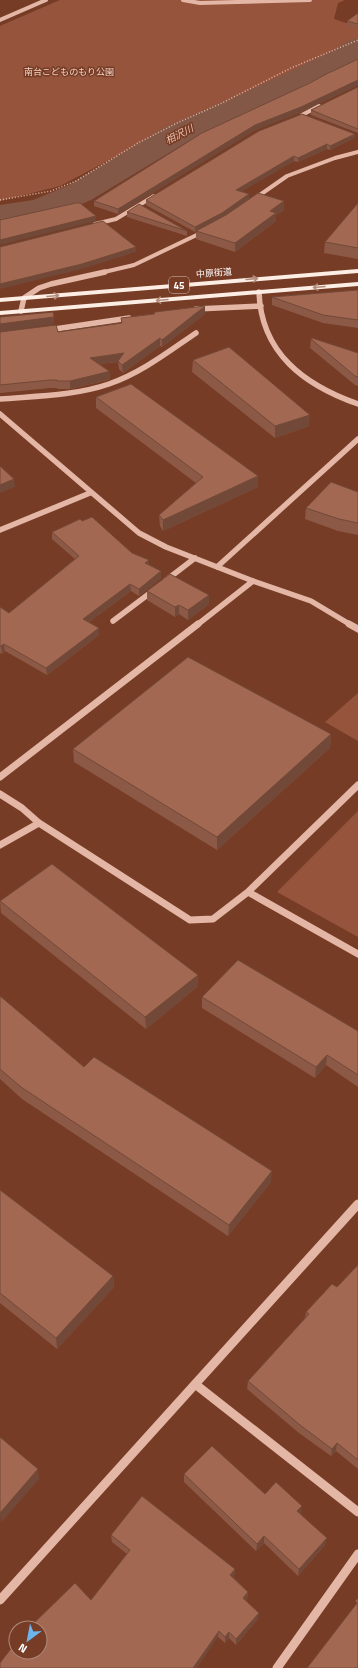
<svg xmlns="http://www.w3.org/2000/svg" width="358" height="1668" font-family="'Titillium Web','Noto Sans JP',sans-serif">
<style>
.green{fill:#96543c}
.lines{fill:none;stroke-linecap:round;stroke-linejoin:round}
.river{fill:#845847;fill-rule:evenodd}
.path{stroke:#e3b6a6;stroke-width:1.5;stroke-dasharray:1 2;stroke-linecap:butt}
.minor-far3{stroke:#e3b6a6;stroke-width:4}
.minor-far2{stroke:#e3b6a6;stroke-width:5.5}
.minor-far1{stroke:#e3b6a6;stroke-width:7}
.minor{stroke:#e3b6a6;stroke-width:9}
.major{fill:#fcede5;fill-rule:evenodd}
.wall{fill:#8c5946}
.shaded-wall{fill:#724939}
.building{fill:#a36851;stroke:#724939}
.oneway{stroke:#b38c7b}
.labels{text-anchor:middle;stroke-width:3;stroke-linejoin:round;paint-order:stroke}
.far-park-label{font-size:9px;fill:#f2d4c8;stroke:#773c25}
.far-street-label{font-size:9px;fill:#fff;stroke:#773c25}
.far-water-label{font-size:10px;font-style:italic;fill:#ebc0b1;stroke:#773c25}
.shield{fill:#773c25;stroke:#d6c4be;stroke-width:1}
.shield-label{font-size:10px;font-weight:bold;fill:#fff}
</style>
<rect width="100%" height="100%" fill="#773c25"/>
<!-- green -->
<path class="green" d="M60,0H345L338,3L334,19L358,27V48L254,100L153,137L60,186L0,201V26Z
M358,693V741L325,722Z
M358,811V937L277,892Z"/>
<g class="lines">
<!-- river -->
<path class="river" d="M358,38V60L357,61L305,89L187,142L91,200L53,216L0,227V205L33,200L67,186L163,128L283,75L335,49L347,41Z"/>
<!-- path -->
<path class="path" d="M0,200L51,191L76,181L138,143L177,123L220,104L291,68L358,40"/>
<!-- minor-far3 -->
<path class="minor-far3" d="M183,0L200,3L310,0
M0,20L46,0
M302,115L319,106
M254,199L287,176L335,158L358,152
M95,224L116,219L154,196
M100,273L134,265L205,231"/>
<!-- minor-far2 -->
<path class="minor-far2" d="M259,292C261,353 304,385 358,404
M196,309L261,306
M21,311L24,298L39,288L51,284L105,272
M48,330L129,318
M0,399C36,396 74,396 109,384C141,373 168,352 196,333
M0,414L139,533L166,547L253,581L311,601L351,625
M0,530L90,493
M217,567L358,439
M165,581L195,558
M113,621L154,590
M197,625L253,581"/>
<!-- minor-far1 -->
<path class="minor-far1" d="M349,624L358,629
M0,777L198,624
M0,794L22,808L39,823L190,920L213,919L248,892L358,954
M0,845L39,823
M248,892L358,785"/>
<!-- minor -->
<path class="minor" d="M195,1384L358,1512
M0,1600L358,1204
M277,1668L358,1554"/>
<!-- major -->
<path class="major" d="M358,269V273L0,302V298Z
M358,282V286L0,315V311Z"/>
</g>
<!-- wall -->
<path class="wall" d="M358,13V28L347,26V21Z
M358,59V85L301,112L255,130L118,214L94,206V201Z
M358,87V133L311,115V110Z
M355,134L354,138L330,150L327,149L298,162L294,161L241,191L249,194V199L284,210L276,215V221L235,252L196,239V231L195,232L146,205V200Z
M358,203V259L324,253L325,242Z
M127,212L187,231V236L127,217Z
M358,290V328L323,323L272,305V297Z
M205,314L162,347L160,346L123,373L119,369L118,362L100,364L109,371L110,379L108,380L70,389H58L57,388H50L0,393V332H58L121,323V318Z
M311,339L358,353V386L355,385L310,348Z
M193,360L309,426L275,438L192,372Z
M96,397L258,476V487L163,531L160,526L159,515L196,483L96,408Z
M358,492V535L338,531L305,519L306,508Z
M82,521L132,553L149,560V564L161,578L139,596L131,591L89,622L99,635L47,675L5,651L2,654L0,653V607L9,613L75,559L52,539V532Z
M147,591L209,595V604L188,620L179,614L175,617L147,600Z
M331,734L330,748L217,850L74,762L73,749Z
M0,901L198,975L197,987L146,1029L1,913Z
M0,996L84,1067L271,1182L228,1236L22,1099L0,1079Z
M202,997L358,1031V1087L326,1065L315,1078L202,1008Z
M0,1190L113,1276L114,1287L57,1349L0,1303Z
M358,1265V1469L336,1451L331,1456L299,1433L247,1389L248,1381L305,1318L306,1312L337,1287Z
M184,1474L265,1494L301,1513L300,1514L325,1545L298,1576L264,1543L256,1551L184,1482Z
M111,1535L235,1569L234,1576L233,1577L248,1592L247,1598L246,1600L258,1619L236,1645L229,1638L225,1643L218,1637L0,1663L33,1624L91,1600L127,1554L112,1542Z"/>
<!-- shaded-wall -->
<path class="shaded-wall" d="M358,80V85L301,112L255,130L118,214V209L255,125Z
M355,134L354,138L330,150V146Z
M327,144V149L298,162V158Z
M294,156V161L236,195V190Z
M249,194V199L222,218L195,232V227Z
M284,201V210L276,215V221L235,252V243L270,211Z
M96,216V221L0,245V240Z
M136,247V252L82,269L0,289V284Z
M205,306V314L162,347V340Z
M54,317V324L0,332V324Z
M160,338V346L123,373L122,365Z
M124,353L125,361L91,365L90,358Z
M109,371L110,379L70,389V381Z
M310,415L309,426L275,438V426Z
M258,476V487L163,531V520Z
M14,479L15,487L0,493V485Z
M149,560V567L145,563Z
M161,571V578L139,596V589Z
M130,584L131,591L83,626V619Z
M209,595V604L188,620V610Z
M179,605V614L175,617V607Z
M99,628V635L47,675L46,668Z
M4,644L5,651L2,654L1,646Z
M331,734L330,748L217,850V837Z
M198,975L197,987L146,1029L145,1017Z
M327,1055L326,1065L315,1078L316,1067Z
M272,1171L271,1182L228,1236L229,1225Z
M113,1276L114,1287L57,1349L56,1338Z
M337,1443L336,1451L331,1456L332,1449Z
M38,1469L39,1479L1,1523L0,1513Z
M302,1506L301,1513L296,1518L297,1511Z
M264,1536V1543L256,1551L257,1544Z
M327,1538L325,1545L298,1576L299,1569Z
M235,1569L234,1576L230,1581V1575Z
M248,1592L247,1598L242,1604L243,1598Z
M259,1613L258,1619L236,1645V1639Z
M219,1631L218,1637L197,1668H193Z
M229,1632V1638L225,1643V1637Z"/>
<!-- building -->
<path class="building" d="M358,13V24L347,21Z
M358,59V80L301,107L255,125L118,209L94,201L202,133L310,83L330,72H331Z
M358,87V129L311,110Z
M302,114L355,134L330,146L327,144L298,158L294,156L236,190L249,194L222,213L195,227L146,200L259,131Z
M258,193L284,201L270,211L276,213L235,243L196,231L226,215Z
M76,203H80L96,216L0,240V220Z
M358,203V248L325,242Z
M139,204L187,231L127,212Z
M103,221L136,247L82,264L0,284V247Z
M358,290V320L323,315L272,297Z
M205,306L162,340L160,338L122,365L118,361L124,353L90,358L109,371L107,372L70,381H57V380H50L0,385V332L56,325L58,332L122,323L121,318L154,314L155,312Z
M53,312L54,317L0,324V317Z
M312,338L358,353V377L355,376L311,339Z
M229,347L310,415L275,426L193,360Z
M131,384L258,476L163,520L159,515L203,477L96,397Z
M0,466L14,479L0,485Z
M331,482L358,492V523L339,519L306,508Z
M92,517L132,553L149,560L145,563L161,571L139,589L130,584L83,619L99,628L46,668L4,644L1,646H0V607L9,613L79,556L52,532L80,519L82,521Z
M170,574L209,595L188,610L179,605L175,607L147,591Z
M188,657L331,734L217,837L73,749Z
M52,864L198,975L145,1017L0,901Z
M238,960L358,1031V1075L327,1055L316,1067L202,997Z
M0,996L84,1067L94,1057L272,1171L229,1225L21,1087L0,1069Z
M0,1190L113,1276L56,1338L0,1293Z
M358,1265V1460L337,1443L332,1449L300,1425L248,1381L309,1314L306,1312L332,1284L337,1287Z
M0,1437L38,1469L0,1513Z
M212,1446L265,1494L276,1482L302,1506L297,1511L327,1538L299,1569L264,1536L257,1544L184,1474Z
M142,1496L235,1569L230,1575L248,1592L243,1598L259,1613L236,1639L229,1632L225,1637L219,1631L193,1668H0V1663L16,1642V1652H40V1628H26L31,1622L33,1624L75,1583L91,1600L130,1550L111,1535Z
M358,1598V1668H307L357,1603L355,1601Z"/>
<!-- one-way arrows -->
<defs><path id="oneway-shaft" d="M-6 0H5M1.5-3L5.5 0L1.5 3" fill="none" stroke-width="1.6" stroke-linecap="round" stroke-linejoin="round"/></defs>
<g class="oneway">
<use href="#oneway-shaft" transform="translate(252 279) rotate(-5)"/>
<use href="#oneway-shaft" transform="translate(319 287) rotate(175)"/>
<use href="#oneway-shaft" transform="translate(53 296) rotate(-5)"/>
<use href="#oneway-shaft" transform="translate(162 300) rotate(175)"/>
</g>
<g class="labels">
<!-- far-park labels -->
<g class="far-park-label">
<text x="69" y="75">南台こどものもり公園</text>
</g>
<!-- far-street labels -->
<g class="far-street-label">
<text transform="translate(214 273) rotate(-5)" y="3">中原街道</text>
</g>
<!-- far-water labels -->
<g class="far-water-label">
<text transform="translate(179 134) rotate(-27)" y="4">相沢川</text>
</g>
<!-- shield labels -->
<rect class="shield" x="169" y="277" width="20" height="16" rx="3"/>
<g class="shield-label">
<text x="179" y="289">45</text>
</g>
</g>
<!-- north arrow -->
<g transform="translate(28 1640) rotate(212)"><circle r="19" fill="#773c25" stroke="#ad8a7c"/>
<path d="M0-3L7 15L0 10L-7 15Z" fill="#6bb5ec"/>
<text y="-6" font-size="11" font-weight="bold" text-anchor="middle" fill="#ffffff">N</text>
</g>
</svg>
